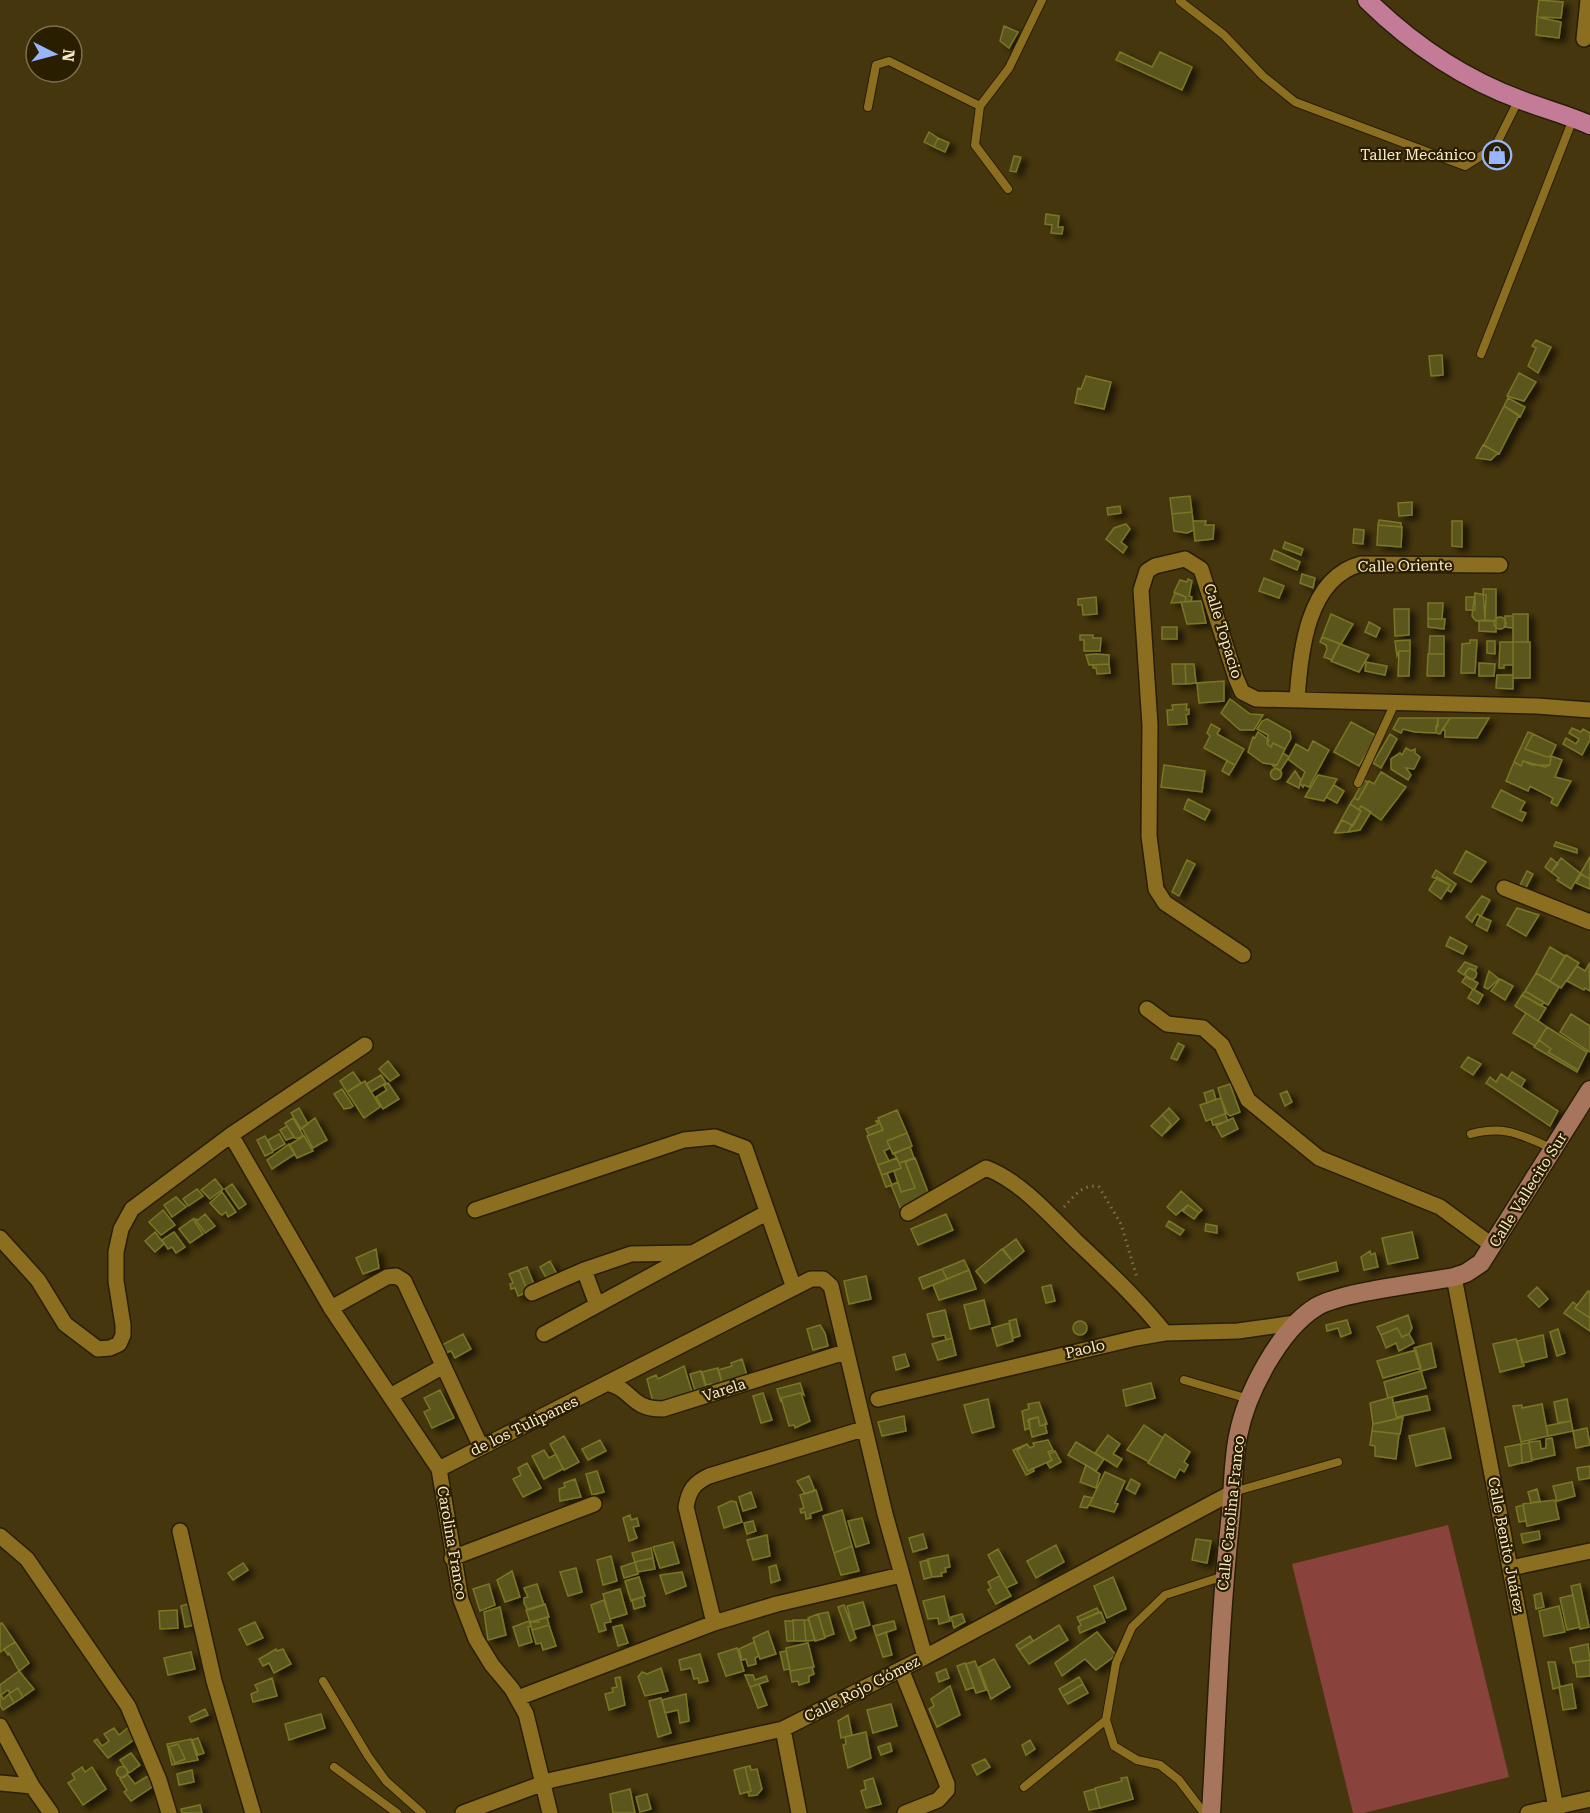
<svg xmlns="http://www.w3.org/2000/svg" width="1590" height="1813" font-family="'Roboto Serif',serif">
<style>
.green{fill:#89423c}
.building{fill:#5a571d;stroke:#7a7626;stroke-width:1.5;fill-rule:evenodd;filter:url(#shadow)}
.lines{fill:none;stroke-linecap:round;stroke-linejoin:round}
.lane-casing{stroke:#281e07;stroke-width:10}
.street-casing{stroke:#281e07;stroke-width:18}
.secondary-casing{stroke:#281e07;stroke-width:21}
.primary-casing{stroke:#281e07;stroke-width:21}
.path{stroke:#81714a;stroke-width:3;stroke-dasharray:1.5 4.5;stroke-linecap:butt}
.lane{stroke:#8c6e20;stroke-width:8}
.street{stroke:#8c6e20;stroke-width:15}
.secondary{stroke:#a7755c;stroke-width:18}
.primary{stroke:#c37b98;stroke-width:18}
.labels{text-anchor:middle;stroke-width:4.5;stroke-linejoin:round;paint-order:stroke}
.poi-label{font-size:15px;fill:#faeac6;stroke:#2a1e00;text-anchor:end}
.street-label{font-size:15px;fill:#faeac6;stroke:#2a1e00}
</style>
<defs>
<filter id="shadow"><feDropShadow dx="6" dy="4" stdDeviation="3" flood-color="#0009"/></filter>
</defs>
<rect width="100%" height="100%" fill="#46360d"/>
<!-- green -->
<path class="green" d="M1448,1525L1509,1777L1364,1813H1353L1292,1564Z"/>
<!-- building -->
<path class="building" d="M1539,0L1563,2L1561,18L1537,17Z
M1537,17L1561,22L1559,38L1536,35Z
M1004,26L1018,32L1009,48L1000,41Z
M1120,52L1152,67L1160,52L1192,67L1182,90L1116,60Z
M929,132L938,138L934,147L924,142Z
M938,138L949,143L945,152L934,147Z
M1014,156L1021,157L1016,172L1010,171Z
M1046,214L1059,216L1058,227H1063L1062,234L1051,233L1052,225L1045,224Z
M1536,340L1551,347L1538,373L1528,366L1536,348L1532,346Z
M1442,355L1443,375L1431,376L1429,356Z
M1519,373L1536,382L1524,401L1507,396Z
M1086,376L1111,382L1104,409L1075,403L1078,388L1081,389Z
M1508,398L1525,407L1520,417L1504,406Z
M1504,406L1519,415L1499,454L1484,445Z
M1483,445L1498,453L1491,460L1476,458Z
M1190,496L1192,512L1172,514L1170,498Z
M1412,502V515L1399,516L1398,503Z
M1120,506L1121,513L1108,515L1107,508Z
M1192,512L1194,530L1187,533L1174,531L1172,514Z
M1379,520L1401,523V527L1378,525Z
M1193,521H1206L1205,525H1214L1213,539L1195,541Z
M1452,521H1462V547L1452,546Z
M1126,524L1130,529L1121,542L1127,547L1123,553L1106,539L1114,528Z
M1378,525L1402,527L1401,547L1377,545Z
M1354,529L1364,530L1363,544L1353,543Z
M1285,542L1303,549L1301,555L1283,548Z
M1274,550L1300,562L1297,570L1271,559Z
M1302,574L1315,578L1313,588L1300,583Z
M1264,578L1284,586L1279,598L1259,591Z
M1188,579L1192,581L1189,596L1192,597L1191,601L1185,602L1186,597L1174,592L1180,580L1187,582Z
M1483,589H1496V621L1485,620Z
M1175,593L1186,597L1185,602L1171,603Z
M1475,593L1486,595L1485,620L1476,621L1472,616Z
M1096,597L1097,614L1083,615L1082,605H1078V599Z
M1466,597H1475V610H1466Z
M1201,601L1206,623L1187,624L1181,602Z
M1428,603H1443L1442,619H1428Z
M1394,609H1409V635L1395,636Z
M1331,614L1353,624L1341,644L1322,637Z
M1513,614H1528V642H1513Z
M1505,616H1513V628L1505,627Z
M1494 623a6 6 0 1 1 12 0a6 6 0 1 1-12 0Z
M1428,619H1445L1444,629L1428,627Z
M1479,621H1496V632L1479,631Z
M1369,622L1380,628L1376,637L1365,632Z
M1162,627H1177V639H1162Z
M1080,635H1093V638H1101L1100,651H1084V640H1080Z
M1430,636H1444V654H1429Z
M1322,637L1340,644L1332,660L1324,657L1327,649L1326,645L1320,642Z
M1410,640V651H1399L1397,656L1395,641Z
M1470,640H1477L1475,673H1461L1462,644L1470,643Z
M1487,641H1495V654L1487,653Z
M1500,642H1513V665H1504V668H1499Z
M1513,642H1530V678H1513Z
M1340,644L1369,655L1359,672L1331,661Z
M1399,651H1410L1409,676H1398Z
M1095,654L1109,655V664L1089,665L1086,655Z
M1428,654H1444V676H1427Z
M1366,662L1387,666L1385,675L1365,671Z
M1479,663L1495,664L1494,676H1479Z
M1109,664L1110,673L1097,674L1096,668H1093V665Z
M1172,664H1185L1186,684H1173Z
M1185,664H1194L1196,683L1186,684Z
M1497,675H1513V689L1496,688Z
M1224,681V701L1199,703L1197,683Z
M1230,699L1250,714L1263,715L1254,730H1240L1221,713Z
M1187,704L1186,710L1189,709V714L1186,715L1187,724L1168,725L1167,710H1173L1172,705Z
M1399,718H1438V726H1436V733L1415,732L1403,729L1401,733L1393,729Z
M1438,718H1450L1440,734L1436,733Z
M1450,718H1489L1477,738L1445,737V730H1442Z
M1267,719L1290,732L1291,738L1285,749L1273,743L1271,747L1267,744L1268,735L1257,729L1262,721Z
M1351,722L1377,736L1359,766L1334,752Z
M1211,724L1220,729L1217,734L1244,749L1235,765L1204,748L1210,736L1207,733Z
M1572,728L1581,732L1583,729L1590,733V740L1582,755L1563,744L1566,738L1576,744L1579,739L1569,733Z
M1258,732L1269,740L1267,744L1271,747L1273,743L1285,749L1277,765L1263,763L1248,752L1253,737L1255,738Z
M1528,732L1533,734L1525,749L1547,757L1551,756L1550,765H1532L1523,761L1521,766L1514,762Z
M1390,734L1397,739L1381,768L1373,763Z
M1533,734L1556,745L1551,756L1547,757L1525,749Z
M1313,741L1329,750L1309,787L1304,785L1303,787L1300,783L1305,772L1288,759L1296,744L1308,751Z
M1406,748L1411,751L1415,749V753L1420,757L1414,769L1406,768L1411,775L1408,780L1391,769V759L1400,753L1402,755Z
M1283,753L1289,757L1280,771L1273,766L1277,765Z
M1551,756L1562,760L1555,777L1571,781L1557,806L1551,803L1553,798L1530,786L1528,791L1506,781L1514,762L1521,766L1523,761L1545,767L1550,765Z
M1227,761L1235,765L1229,775L1222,771Z
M1164,765L1205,771L1202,792L1161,787Z
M1270.5 774a5.5 5.5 0 1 1 11 0a5.5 5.5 0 1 1-11 0Z
M1295,771L1301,780L1299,788L1287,782Z
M1381,772L1406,787L1381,820L1361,806L1359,810L1350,804L1354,798L1358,800L1369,781L1374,784Z
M1318,775L1337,779L1324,801L1305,797Z
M1364,780L1368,782L1358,800L1354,798Z
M1334,785L1344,791L1337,803L1326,797Z
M1501,790L1525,802L1520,811L1526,813L1522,821L1492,807Z
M1188,799L1210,810L1205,820L1184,809Z
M1350,804L1361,811L1358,817L1353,826L1342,820L1334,833Z
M1361,806L1371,812L1360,830L1348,832L1361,811L1359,810Z
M1342,820L1352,825L1348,832L1335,833Z
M1556,842L1577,849V853L1554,846Z
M1466,851L1486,862L1471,882L1454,873Z
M1590,857V879L1580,874Z
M1551,858L1558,864L1551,872L1545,867Z
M1561,858L1580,873L1571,889L1557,880L1559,878L1551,872Z
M1187,860L1195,864L1179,896L1172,892Z
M1436,870L1456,884L1451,892L1447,890L1450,885L1432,877Z
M1527,871L1533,874L1522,895L1516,893Z
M1581,874L1590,879V889L1576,883Z
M1437,877L1450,885L1441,899L1429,890Z
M1482,896L1490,900L1481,916L1477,914L1472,922L1466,917Z
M1517,908L1539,915L1526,936L1507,925Z
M1480,916L1491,921L1487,931L1476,925Z
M1450,937L1467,946L1463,954L1446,946Z
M1550,947L1565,956L1550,981L1536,973Z
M1566,955L1579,963L1561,988L1550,981Z
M1465,962L1477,967L1475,971L1469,968L1464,975L1458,971Z
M1589,964L1590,991L1585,988L1584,990L1567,981L1577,966L1585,971Z
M1465.5 974a5.5 5.5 0 1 1 11 0a5.5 5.5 0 1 1-11 0Z
M1489,971L1499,979L1488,989L1484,987Z
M1536,973L1559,987L1548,1005L1525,991Z
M1466,976L1478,983L1474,990L1462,982Z
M1500,979L1513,986L1505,1000L1491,991Z
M1473,989L1483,995L1478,1004L1468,998Z
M1525,991L1544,1002L1541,1006L1522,995Z
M1522,995L1546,1008L1538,1021L1515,1006Z
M1526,1013L1547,1027L1535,1046L1513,1033Z
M1571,1014L1590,1026V1052L1560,1032Z
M1547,1027L1587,1052L1578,1070L1548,1052L1551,1049L1539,1040Z
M1539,1040L1551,1049L1548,1052L1578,1070L1577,1072L1534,1047Z
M1178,1043L1184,1046L1177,1060L1171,1058Z
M1468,1057L1481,1064L1473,1075L1461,1067Z
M388,1061L399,1075L390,1081L379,1069Z
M353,1072L361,1083L347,1092L340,1081Z
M1512,1072L1525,1080L1521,1087L1508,1078Z
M1501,1074L1558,1111L1550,1126L1486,1083L1490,1077L1496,1082Z
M381,1075L386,1083L371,1092L366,1084Z
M365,1081L380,1107L364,1118L347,1092Z
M388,1083L399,1099L383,1109L376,1097L387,1090L384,1086Z
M1230,1084L1240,1112L1230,1116L1225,1112L1218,1088Z
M342,1089L353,1106L350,1108L344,1109L334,1094Z
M1213,1090L1216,1099L1207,1103L1204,1093Z
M1287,1091L1292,1102L1285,1106L1280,1094Z
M1221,1098L1227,1113L1206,1121L1200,1105Z
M299,1108L308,1124L301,1129L291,1113Z
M1169,1108L1179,1119L1165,1133L1171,1124L1162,1115Z
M897,1110L907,1133L887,1141L890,1148L884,1151L889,1161L878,1165L882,1175L887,1173L892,1185L886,1187L867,1136L883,1130L878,1118Z
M1225,1114L1228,1121L1213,1125L1211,1119Z
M1162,1115L1171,1124L1162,1136L1151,1126Z
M293,1118L303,1135L299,1138H295L285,1123Z
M315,1118L327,1140L313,1148L302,1128Z
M1233,1118L1238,1129L1222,1137L1216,1126Z
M876,1121H879L883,1130L869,1135L866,1129L878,1124Z
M287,1126L294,1137L286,1140L280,1130Z
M907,1133L912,1146L893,1154L887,1141Z
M279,1134L285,1144L273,1151L268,1140Z
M265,1136L273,1152L265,1156L257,1140Z
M304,1136L313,1151L297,1158L289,1145Z
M289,1144L295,1154L272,1169L267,1160Z
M910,1147L914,1158L899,1163L894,1153Z
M897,1158L901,1168L882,1175L878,1165Z
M915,1158L931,1200L902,1212L891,1185L898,1182L901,1192L915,1188L905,1162Z
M905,1161L915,1188L901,1192L894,1171L901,1168L899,1163Z
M215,1179L223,1189L210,1199L201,1190Z
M232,1184L246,1204L239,1209L225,1189Z
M197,1189L203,1196L188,1206L183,1199Z
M1181,1191L1202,1210L1199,1213L1188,1205L1176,1215L1167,1207Z
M222,1192L236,1212L228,1217L226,1212L222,1215L219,1213L210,1203Z
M176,1197L186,1207L172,1217L164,1205Z
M1188,1205L1199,1213L1194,1219L1183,1211Z
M163,1210L175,1225L161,1235L149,1222Z
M205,1214L215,1226L205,1233L195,1219L198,1220Z
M946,1214L953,1230L918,1245L911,1229Z
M193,1219L203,1234L190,1243L179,1229Z
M1169,1221L1184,1230L1180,1235L1166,1226Z
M1206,1224L1217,1226V1233L1205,1231Z
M155,1232L164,1244L155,1252L145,1241Z
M174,1232L185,1247L176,1253L172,1247L168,1249L162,1240Z
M1412,1232L1418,1258L1388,1264L1382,1238Z
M1016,1239L1024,1251L1012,1261L1003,1249Z
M376,1249L379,1268L363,1274L356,1258Z
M1002,1249L1012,1261L985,1283L976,1271Z
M1370,1251L1371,1255L1375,1253L1378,1267L1364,1270L1361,1257Z
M964,1260L969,1270L947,1279L942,1269Z
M550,1261L558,1276L548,1281L540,1267Z
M1336,1262L1338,1271L1299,1280L1297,1273Z
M527,1267L536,1289L528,1292L519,1270Z
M942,1269L947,1279L923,1289L919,1278Z
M519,1270L528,1292L518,1296L515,1288L511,1289L510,1284L513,1283L509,1274Z
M969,1270L976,1289L939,1300L933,1285Z
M866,1276L871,1299L849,1304L844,1281Z
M1051,1285L1055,1301L1046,1303L1042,1287Z
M1537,1287L1548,1299L1539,1307L1528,1296Z
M1588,1291L1590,1292V1318L1575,1308Z
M984,1300L990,1324L970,1329L964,1305Z
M1573,1302L1577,1305L1575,1308L1590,1318V1331L1564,1313Z
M945,1310L952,1338L946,1340L945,1335L933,1337L927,1314Z
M1408,1315L1412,1328L1409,1334L1402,1337L1397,1328L1381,1335L1377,1327Z
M1016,1319L1020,1336L1013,1338L1009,1321Z
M1347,1320L1351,1333L1341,1337L1338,1328L1327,1331L1326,1325Z
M1073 1328a7 7 0 1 1 14 0a7 7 0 1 1-14 0Z
M1009,1323L1013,1341L997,1346L992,1328Z
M820,1325L825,1333L828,1346L813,1350L807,1329Z
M1397,1328L1402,1337L1409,1334L1414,1343L1399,1351L1396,1343L1386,1348L1381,1335Z
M1558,1329L1565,1353L1557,1356L1550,1332Z
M463,1334L471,1349L455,1358L451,1351L443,1354L440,1346Z
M1543,1335L1547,1357L1522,1363L1517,1341Z
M952,1338L956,1355L938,1360L932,1344Z
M1516,1339L1524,1366L1500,1372L1493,1344Z
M1431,1343L1436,1367L1421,1371L1414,1348Z
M1416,1350L1421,1368L1383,1378L1377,1361Z
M905,1354L909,1366L896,1370L893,1357Z
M742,1359L748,1379L723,1386L718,1370L732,1366L731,1363Z
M684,1366L693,1395L654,1406L647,1379L656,1375L658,1379Z
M718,1368L723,1386L712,1389L711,1384L706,1385L702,1372Z
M701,1371L707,1391L696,1394L690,1374Z
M1421,1371L1426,1388L1388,1398L1384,1382Z
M800,1383L804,1395L801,1393L781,1398V1402L777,1389Z
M1151,1383L1155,1398L1126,1406L1123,1390Z
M440,1390L454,1418L432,1428L424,1412L430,1409L424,1398Z
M763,1393L772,1420L761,1423L753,1396Z
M801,1393L810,1421L795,1428L794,1425L789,1426L781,1398Z
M1427,1396L1430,1410L1397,1417L1393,1403Z
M1392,1397L1397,1419L1373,1424L1370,1403Z
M988,1399L994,1427L972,1433L964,1405Z
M1567,1399L1571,1421L1558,1423L1554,1402Z
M1039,1402L1047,1424L1040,1426L1038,1417L1029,1419L1030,1428L1025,1430L1022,1411L1029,1409L1028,1404Z
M1542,1404L1548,1436L1521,1442L1513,1406L1522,1405V1408Z
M904,1416L906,1431L882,1436L878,1422Z
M1038,1417L1040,1426L1045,1424L1047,1433L1032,1437L1028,1420Z
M1403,1417L1400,1434L1372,1431L1373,1424Z
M1571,1421L1573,1431L1548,1436L1546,1426Z
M1144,1425L1163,1438L1149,1462L1127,1450Z
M1444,1428L1451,1458L1416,1466L1409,1436Z
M1587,1428L1590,1445L1576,1448L1573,1431Z
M1372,1431L1399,1434L1396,1459L1375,1456V1446L1370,1445Z
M1165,1434L1190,1452L1184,1462L1188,1465L1184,1472L1180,1469L1175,1478L1148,1463Z
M1108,1435L1120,1444L1113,1454L1122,1459L1117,1467L1095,1453Z
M564,1436L579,1462L564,1470L550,1444Z
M1552,1438L1555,1455L1532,1460L1529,1442L1540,1441L1541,1449L1546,1448V1439Z
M600,1440L606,1451L588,1460L582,1449Z
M1048,1440L1053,1450L1048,1452L1052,1460L1028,1471L1017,1450L1027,1444L1030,1448L1034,1446L1033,1443Z
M1076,1442L1104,1459L1096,1471L1068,1455Z
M1529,1443L1532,1461L1522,1463L1521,1444Z
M1027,1444L1017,1450L1028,1471L1033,1468L1034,1471L1026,1475L1013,1450Z
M1521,1444L1522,1463L1509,1466L1505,1447Z
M544,1450L549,1458L556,1454L563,1469L544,1479L532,1456Z
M1055,1451L1061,1462L1050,1468L1047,1463L1052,1460L1049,1454Z
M527,1463L541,1488L523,1497L513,1479L521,1475L518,1468Z
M1086,1465L1100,1474L1096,1488L1080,1482Z
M1590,1466V1478L1579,1480L1577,1468Z
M597,1471L604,1492L592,1495L586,1474Z
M1105,1472L1125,1481L1115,1503L1118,1504L1114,1512L1089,1505Z
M809,1476L815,1491L805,1494L797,1481Z
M575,1479L581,1497L560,1501L559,1489L565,1487L564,1483Z
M1131,1479L1140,1484L1135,1494L1126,1489Z
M1572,1482L1575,1496L1557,1501L1553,1486Z
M1537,1489L1540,1501L1531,1503L1528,1492Z
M816,1490L822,1510L810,1514L811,1518L806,1519L805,1512L801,1513L800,1509L804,1508L800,1495Z
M751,1492L756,1507L743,1511L739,1497Z
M1084,1496L1093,1498L1087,1508L1080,1507Z
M1555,1500L1559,1519L1527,1526L1523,1504Z
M731,1501L736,1502L742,1522L724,1528L718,1507Z
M1523,1505L1526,1521L1519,1522L1516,1507Z
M842,1510L852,1546L834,1553L823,1516Z
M630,1515L631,1520L637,1518L639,1526L633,1527L637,1538L629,1541L623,1518Z
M862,1518L869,1543L856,1547L848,1521Z
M753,1521L756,1531L747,1534L744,1523Z
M1539,1531L1540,1539L1523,1543L1521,1534Z
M923,1534L927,1548L913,1552L909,1538Z
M767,1535L770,1556L753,1560L747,1540Z
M1196,1539L1211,1541L1207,1563L1192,1560Z
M673,1542L679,1563L660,1568L653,1547Z
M1056,1545L1064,1562L1036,1578L1027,1561Z
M852,1546L859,1571L841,1575L834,1553Z
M651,1548L653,1558L635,1562L632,1553Z
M998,1549L1017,1583L1006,1588L988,1555Z
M948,1555L950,1567L945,1568L946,1572L941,1573L942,1576L932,1577L928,1559Z
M611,1556L617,1581L603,1585L597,1560Z
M653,1558L655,1569L638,1572L635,1562Z
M927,1560L932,1577L924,1579L920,1562Z
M635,1562L638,1574L624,1578L621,1567Z
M243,1563L248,1570L233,1580L228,1573Z
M776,1565L780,1580L771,1583L769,1567Z
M576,1568L582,1592L568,1596L560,1572Z
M512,1571L520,1597L505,1602L497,1580Z
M682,1572L686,1586L666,1594L660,1575Z
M999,1576L1011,1596L996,1604L988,1590L991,1588L988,1582Z
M639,1577L645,1596L631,1601L625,1581Z
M1113,1577L1126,1609L1107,1618L1094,1586Z
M489,1584L495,1605L480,1611L473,1589Z
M537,1584L544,1605L528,1610L524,1603V1598L528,1597L524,1588Z
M1580,1584L1589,1627L1580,1629L1571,1586Z
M620,1589L627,1614L610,1619L603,1594Z
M1541,1593L1544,1607L1536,1609L1534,1595Z
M1573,1595L1580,1627L1567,1630L1560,1598Z
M944,1596L950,1621L939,1624L938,1618L928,1619L923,1601Z
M643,1597L645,1606L634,1609L632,1600Z
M604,1600L611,1622L604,1623L606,1630L599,1632L591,1605Z
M195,1602L199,1624L185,1627L181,1606Z
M863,1602L870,1625L853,1630L847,1606Z
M545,1604L549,1617L530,1622L526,1610Z
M844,1605L856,1638L850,1641L838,1607Z
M1559,1606L1565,1632L1544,1636L1539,1611Z
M500,1607L506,1635L488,1640L484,1612Z
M1097,1608L1099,1612L1079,1621L1077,1617Z
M177,1610L178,1628L160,1629L159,1611Z
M828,1612L834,1634L825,1637L818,1614Z
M1101,1612L1105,1622L1080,1633L1078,1627L1081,1625L1079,1621Z
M818,1614L825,1638L815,1641L808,1618Z
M962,1614L965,1622L954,1628L951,1617Z
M547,1617L549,1625L532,1630L530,1622H539L538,1620Z
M793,1620H804L806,1641H794Z
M804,1620H809L815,1640L806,1641Z
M529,1621L531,1626L528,1627L532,1642L519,1646L513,1627Z
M785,1621H793L794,1641H787Z
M894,1621L896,1629L876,1636L873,1626Z
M255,1622L263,1638L247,1645L239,1629Z
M2,1623L15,1642L0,1652V1624Z
M549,1625L556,1646L543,1650L541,1643L536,1644L532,1630Z
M622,1625L628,1643L618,1646L613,1627Z
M1059,1625L1068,1640L1029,1664L1019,1650Z
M768,1631L776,1654L760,1659L753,1638Z
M886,1632L892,1655L883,1657L876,1636Z
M1097,1632L1116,1655L1096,1670L1085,1659L1062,1676L1055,1663Z
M1030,1636L1033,1641L1019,1650L1016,1645Z
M15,1642L29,1663L19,1671L9,1653L8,1655L4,1649Z
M754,1642L759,1656L755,1658L756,1664L748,1666L746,1659L742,1660L739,1649Z
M808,1643L814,1667L790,1671L786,1648Z
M1588,1644L1590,1660L1573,1663L1570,1648Z
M737,1648L744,1671L726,1676L718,1654Z
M276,1649L277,1651L283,1649L291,1664L274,1673L269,1663L263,1666L259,1659Z
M786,1651L790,1669L784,1670L780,1652Z
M191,1652L195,1669L168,1675L164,1658Z
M700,1654L708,1681L699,1683L698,1678L694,1679L691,1668L681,1670L679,1660Z
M994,1659L1010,1687L991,1699L979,1667Z
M1590,1660V1676L1577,1677L1575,1662Z
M975,1661L986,1690L976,1693L966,1664Z
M1548,1662H1555L1560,1687L1553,1689Z
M965,1663L974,1687L966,1690L957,1666Z
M812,1667L814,1674L809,1676V1682L799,1685L798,1681L792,1682L790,1671Z
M661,1668L668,1691L645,1696L638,1677L642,1672L647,1674Z
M946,1669L949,1678L939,1682L936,1673Z
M19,1671L34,1689L23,1697L18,1688L10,1693L8,1690L1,1695L3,1699L9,1694L14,1703L3,1710L0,1705V1685Z
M745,1675H753L755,1680L766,1676L768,1681L750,1687Z
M620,1677L625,1705L609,1710L605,1694L613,1692L612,1688L617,1687L615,1678Z
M1079,1677L1083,1684L1063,1696L1059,1689Z
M272,1678L277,1696L253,1702L251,1694L258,1691L255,1685Z
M759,1684L767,1705L758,1708L750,1687Z
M1083,1684L1088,1693L1068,1704L1063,1696Z
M1572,1684L1576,1708L1563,1710L1559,1687Z
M950,1686L960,1715L937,1727L929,1709L934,1706L931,1699Z
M18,1688L23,1697L14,1703L9,1694Z
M686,1694L689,1721L680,1723L678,1710L665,1713L662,1700Z
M661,1698L671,1733L658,1737L649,1701Z
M891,1704L897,1726L873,1733L867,1710Z
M205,1709L208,1715L191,1722L189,1717Z
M321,1714L325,1728L289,1740L285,1724Z
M848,1715L852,1735L841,1738L838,1721Z
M130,1726L138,1737L108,1758L94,1741L97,1739L102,1746L109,1741L104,1734L114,1728L119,1735Z
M866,1732L871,1758L848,1768L843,1745L846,1744L845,1737Z
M198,1738L204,1753L198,1755L192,1740Z
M191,1739L198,1760L172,1765L167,1744ZM178,1744L185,1759L175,1763L169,1747Z
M1030,1740L1035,1749L1026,1755L1022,1745Z
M890,1743L892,1751L881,1755L878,1747Z
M178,1744L185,1759L175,1763L169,1747Z
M131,1753L140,1765L129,1773L120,1760Z
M985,1759L990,1767L977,1775L972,1765Z
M750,1766L751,1770L757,1769L762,1789L757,1795L749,1796L748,1792L751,1791L745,1767Z
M116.5 1772a5.5 5.5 0 1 1 11 0a5.5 5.5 0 1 1-11 0Z
M82,1767L85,1772L92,1767L106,1789L83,1805L68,1783L75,1779L72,1774Z
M745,1767L751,1791L740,1794L734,1770Z
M192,1770L194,1782L179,1785L177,1774Z
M127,1774L135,1784L146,1777H150L155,1785L131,1801L124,1792L127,1790L120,1779Z
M1127,1777L1133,1799L1100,1808L1095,1788L1122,1781L1121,1778Z
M873,1778L881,1804L866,1808L861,1791L866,1789L864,1781Z
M630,1789L635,1813H613L610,1794Z
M1095,1789L1100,1808L1089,1810L1084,1792Z
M647,1794L651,1809L640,1812L636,1797Z
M200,1805L202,1813H182L181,1809Z"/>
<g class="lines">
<!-- lane casing -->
<g class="lane-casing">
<path id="lane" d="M1180,1L1224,35L1263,76L1295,102L1465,166L1495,147L1519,99
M868,107L876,65L889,61L980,106
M1008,189L975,145L980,106L1009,68L1042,0
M1481,354L1573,119
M1358,783L1395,703
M1471,1134C1506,1125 1520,1135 1552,1148
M1184,1380L1249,1399
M1233,1492L1338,1462
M323,1681L368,1756L386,1781L422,1813
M334,1767L397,1813
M1024,1787L1106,1720
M1204,1813L1179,1780L1160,1765L1137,1760L1114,1746L1106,1720L1116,1663L1132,1627L1165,1595L1224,1576"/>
</g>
<!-- street casing -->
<g class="street-casing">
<path id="street" d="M1584,39L1588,0
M1297,700C1300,653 1307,578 1361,564L1500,565
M1504,888L1590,922
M1243,955L1165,903L1156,889L1149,836L1150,725L1141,590L1147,571L1155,566L1185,559L1201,569L1236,678L1242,692L1256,699L1537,706L1590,710
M1147,1009L1167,1024L1203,1028L1222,1045L1248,1100L1319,1158L1440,1207L1493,1246
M231,1135L331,1308L439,1469L461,1600L476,1639L492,1665L512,1689L526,1714L550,1813
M475,1210L684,1140L715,1137L745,1148L794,1288
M908,1213L986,1168C1020,1181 1049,1214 1075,1240C1107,1270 1138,1299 1165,1333
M0,1238L38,1280L65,1324L98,1349L110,1348L119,1344L123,1335V1325L116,1281V1252L121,1229L132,1209L231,1135L365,1045
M584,1270L597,1305
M1454,1277L1557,1813
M532,1293L584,1270L631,1254L690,1253
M331,1308L387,1277L396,1276L404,1281L481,1447
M544,1334L766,1213
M610,1384C633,1390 630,1409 663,1409L845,1352
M390,1396L442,1367
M878,1399L1136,1338L1165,1333L1238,1331L1295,1323
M439,1469L811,1279H823L831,1286L885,1514L925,1657
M180,1531L214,1681L253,1813
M0,1536L27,1559L128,1706L159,1780L169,1813
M452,1558L594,1504
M1511,1568L1590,1551
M714,1623L686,1507C689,1490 694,1483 709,1476L863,1429
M901,1669L947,1784V1790L938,1800L905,1813
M518,1698L714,1623L777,1604L901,1575
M0,1726L32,1786L51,1813
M783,1729L799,1813
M0,1783L32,1786
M463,1813L552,1780L783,1729L925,1657L1233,1492
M1528,1813L1590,1799"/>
</g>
<!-- secondary casing -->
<g class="secondary-casing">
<path id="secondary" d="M1211,1813C1217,1713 1220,1613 1231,1513C1233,1488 1233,1461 1238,1436C1246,1394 1279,1330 1316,1307C1340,1292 1423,1283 1454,1277L1466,1273L1481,1263L1590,1090"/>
</g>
<!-- primary casing -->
<g class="primary-casing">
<path id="primary" d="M1367,0C1412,44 1461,78 1521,100C1544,109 1568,115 1590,125"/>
</g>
<!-- path -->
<path class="path" d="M1064,1207C1074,1196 1083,1183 1099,1187L1121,1224L1137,1278"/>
<!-- lane -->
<use href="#lane" class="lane"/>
<!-- street -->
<use href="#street" class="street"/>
<!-- secondary -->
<use href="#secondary" class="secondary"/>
<!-- primary -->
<use href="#primary" class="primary"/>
</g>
<!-- icons -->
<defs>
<g id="shop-ring" transform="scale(1.5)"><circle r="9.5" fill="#2a1e00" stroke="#98b5fd" stroke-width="1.5"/><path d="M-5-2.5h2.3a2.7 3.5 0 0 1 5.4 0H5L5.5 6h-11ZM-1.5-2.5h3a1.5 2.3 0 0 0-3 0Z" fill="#98b5fd"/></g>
</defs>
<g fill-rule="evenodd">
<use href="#shop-ring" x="1497" y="155"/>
</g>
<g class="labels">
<!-- poi labels -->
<g class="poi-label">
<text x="1476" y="160">Taller Mecánico</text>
</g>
<!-- street labels -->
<g class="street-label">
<text transform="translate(1405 566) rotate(-1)" y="5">Calle Oriente</text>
<text transform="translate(1223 631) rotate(73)" y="5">Calle Topacio</text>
<text transform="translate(1528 1190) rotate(-58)" y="5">Calle Vallecito Sur</text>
<text transform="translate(1085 1349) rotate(-13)" y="5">Paolo</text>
<text transform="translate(724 1390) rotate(-18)" y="5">Varela</text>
<text transform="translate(524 1426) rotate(-26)" y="5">de los Tulipanes</text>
<text transform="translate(1231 1513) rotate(-84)" y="5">Calle Carolina Franco</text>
<text transform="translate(452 1543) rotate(80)" y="5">Carolina Franco</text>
<text transform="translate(1506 1545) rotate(79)" y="5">Calle Benito Juárez</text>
<text transform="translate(862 1689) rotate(-27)" y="5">Calle Rojo Gómez</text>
</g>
</g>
<!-- north arrow -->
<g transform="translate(54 54) rotate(96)"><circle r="28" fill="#2a1e00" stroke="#7d704f" stroke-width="1.5"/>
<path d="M0-4.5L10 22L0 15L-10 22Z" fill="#98b5fd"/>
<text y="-9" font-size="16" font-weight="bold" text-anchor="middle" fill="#faeac6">N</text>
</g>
</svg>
